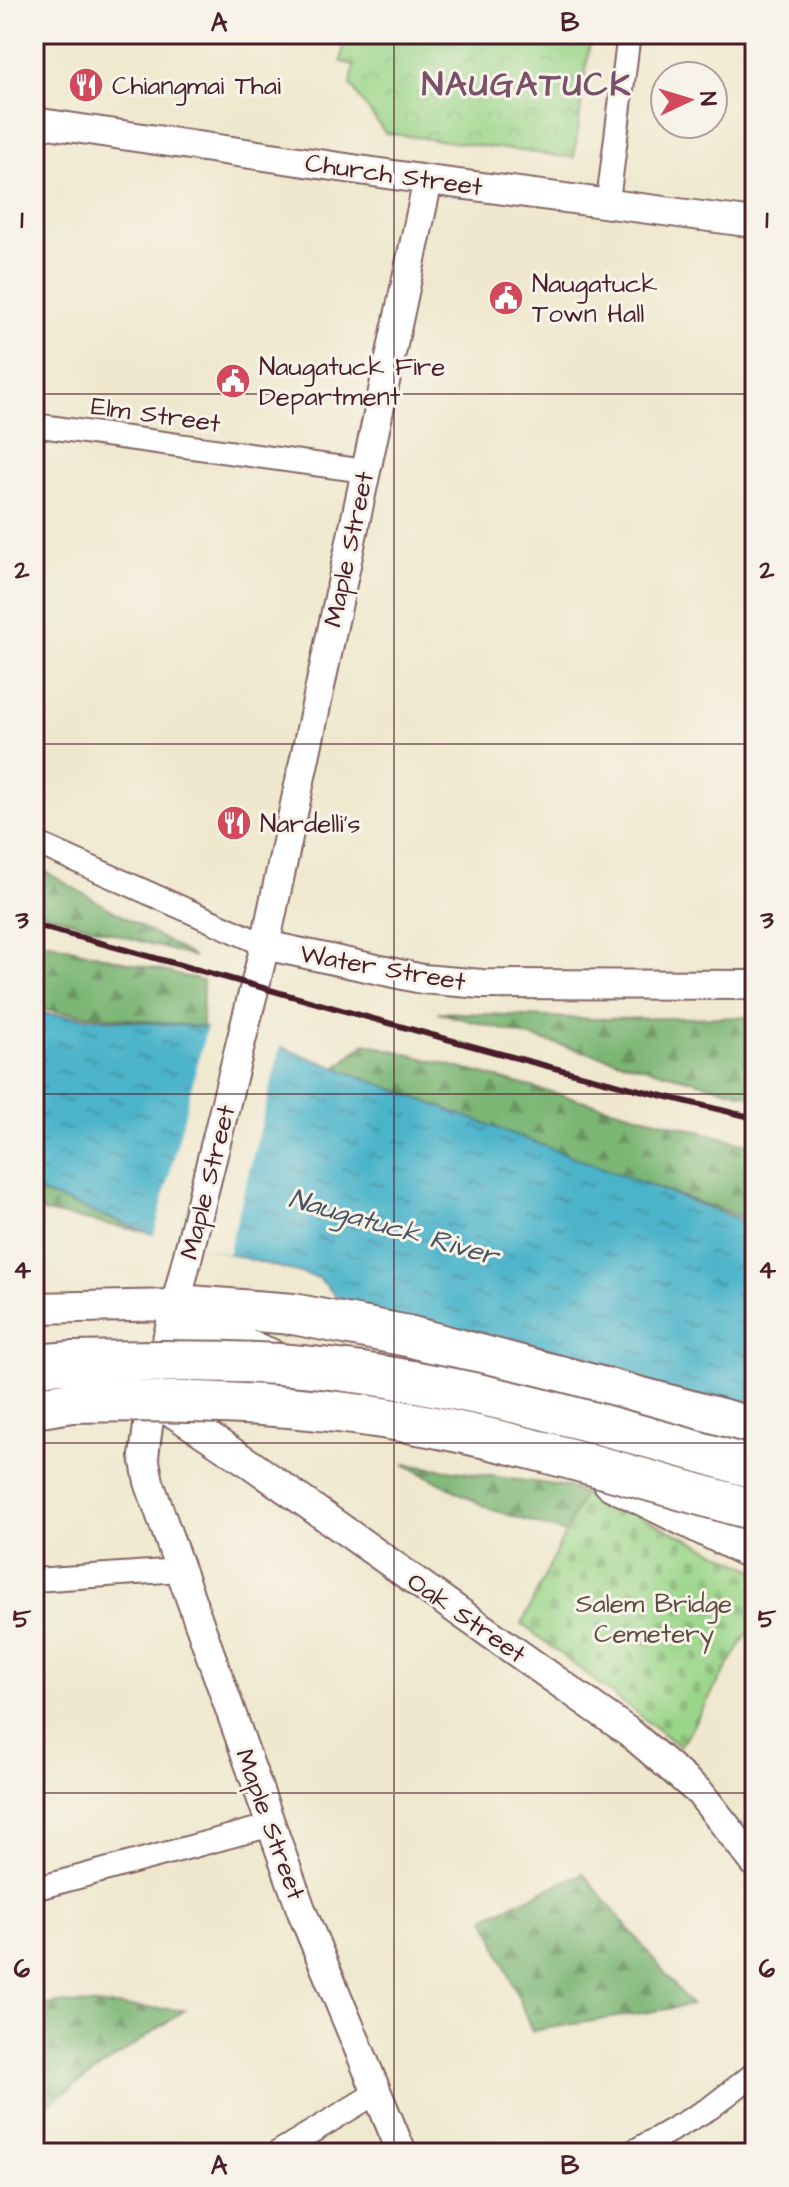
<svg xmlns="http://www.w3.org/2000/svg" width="789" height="2187" font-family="'Architects Daughter',sans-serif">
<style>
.forest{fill:url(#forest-firs);stroke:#626a50;stroke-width:2}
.cemetery{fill:url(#cemetery-stones);stroke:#727a5a;stroke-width:2}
.park{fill:url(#park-crowns);stroke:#727a5a;stroke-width:2}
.water{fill:url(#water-ripples);stroke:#4b6a7a;stroke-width:2}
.pier{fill:#efe8ce}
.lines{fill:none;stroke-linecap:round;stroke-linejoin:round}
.minor-casing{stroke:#846564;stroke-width:26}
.tertiary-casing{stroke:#846564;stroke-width:32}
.secondary-casing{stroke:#846564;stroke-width:34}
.motorway-casing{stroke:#846564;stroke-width:44}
.minor{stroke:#fff;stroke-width:22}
.tertiary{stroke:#fff;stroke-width:28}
.secondary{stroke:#fff;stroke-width:30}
.motorway{stroke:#fff;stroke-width:40}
.rail{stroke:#4a1f2b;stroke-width:6}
.motorway-bridge-casing{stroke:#846564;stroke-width:44;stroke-linecap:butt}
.motorway-bridge{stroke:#fff;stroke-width:40}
.grid{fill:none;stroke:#4a1f2b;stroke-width:2;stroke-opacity:0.55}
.labels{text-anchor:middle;stroke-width:6;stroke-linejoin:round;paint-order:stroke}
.poi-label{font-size:26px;fill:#4a1f2b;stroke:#f7f3e8;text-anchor:start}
.street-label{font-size:26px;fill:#4a1f2b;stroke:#f7f3e8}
.park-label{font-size:26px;fill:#5e4c42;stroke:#f7f3e8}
.water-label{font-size:28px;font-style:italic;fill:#4b5363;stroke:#f7f3e8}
.district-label{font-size:34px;font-weight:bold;letter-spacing:2px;fill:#795168;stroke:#f7f3e8}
.neatline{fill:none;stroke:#4a1f2b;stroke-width:3}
.grid-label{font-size:26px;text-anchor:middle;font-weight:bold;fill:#4a1f2b}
</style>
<defs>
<pattern id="forest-firs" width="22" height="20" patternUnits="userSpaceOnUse" patternTransform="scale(2)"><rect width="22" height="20" fill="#7bb675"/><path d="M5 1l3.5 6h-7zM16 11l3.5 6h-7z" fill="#679360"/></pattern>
<pattern id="cemetery-stones" width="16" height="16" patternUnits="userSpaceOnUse" patternTransform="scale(2)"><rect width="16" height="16" fill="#9ad589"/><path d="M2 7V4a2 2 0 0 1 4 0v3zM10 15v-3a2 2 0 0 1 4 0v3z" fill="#86b676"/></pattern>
<pattern id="park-crowns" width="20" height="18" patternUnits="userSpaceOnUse" patternTransform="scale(2)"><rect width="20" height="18" fill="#9ad589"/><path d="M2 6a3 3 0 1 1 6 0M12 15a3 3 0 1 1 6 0" fill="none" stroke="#86b676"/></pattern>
<pattern id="water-ripples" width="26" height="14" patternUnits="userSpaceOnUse" patternTransform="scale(2)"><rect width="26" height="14" fill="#4cb4ca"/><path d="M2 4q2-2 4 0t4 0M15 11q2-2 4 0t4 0" fill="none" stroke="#4192a4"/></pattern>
</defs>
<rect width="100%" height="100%" fill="#f7f3e8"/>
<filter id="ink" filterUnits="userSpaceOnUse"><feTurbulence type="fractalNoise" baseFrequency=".0125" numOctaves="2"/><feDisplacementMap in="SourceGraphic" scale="16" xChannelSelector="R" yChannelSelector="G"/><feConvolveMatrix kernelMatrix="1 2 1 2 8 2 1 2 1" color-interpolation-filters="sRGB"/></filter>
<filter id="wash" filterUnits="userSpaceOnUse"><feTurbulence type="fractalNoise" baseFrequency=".006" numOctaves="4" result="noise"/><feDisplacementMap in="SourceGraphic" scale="32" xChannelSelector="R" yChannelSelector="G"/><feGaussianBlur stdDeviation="1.8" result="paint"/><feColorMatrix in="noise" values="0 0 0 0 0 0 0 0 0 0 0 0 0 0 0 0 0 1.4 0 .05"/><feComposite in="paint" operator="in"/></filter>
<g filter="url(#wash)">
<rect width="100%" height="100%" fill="#efe8ce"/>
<!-- forest -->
<path class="forest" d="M34,865L194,957L34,910Z
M34,939L203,981L202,1027L34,1009Z
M437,1012L594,1019L755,1017V1097Z
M365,1043L755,1146V1221L579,1162L335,1069Z
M34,1190L150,1233L34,1210Z
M404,1464L569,1487L755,1570L588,1540L490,1509Z
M583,1873L691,2005L532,2031L485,1917Z
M59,2003L185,2010L45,2106L34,2108V2007Z"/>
<!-- cemetery -->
<path class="cemetery" d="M585,1491L755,1570V1621L680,1747L522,1624Z"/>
<!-- park -->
<path class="park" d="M345,34H591L574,158L385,133L351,86L354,65L341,62Z"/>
<!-- water -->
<path class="water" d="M34,1013L202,1027L281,1047L755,1225V1445L383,1327L343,1303L319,1278L150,1233L34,1190Z"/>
<!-- pier -->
<path class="pier" d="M207,1026L281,1045L228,1254L154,1236Z"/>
</g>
<g filter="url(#ink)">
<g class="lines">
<!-- minor casing -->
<g class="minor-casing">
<path id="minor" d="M608,201L629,34
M34,425L365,471
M34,842L265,945
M34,1580L180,1570
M34,1889L272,1825
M277,2153L376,2093
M631,2153L710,2108L755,2073"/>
</g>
<!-- tertiary casing -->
<g class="tertiary-casing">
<path id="tertiary" d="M34,122L428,180L755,223
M265,945L422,979L482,984L755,985
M156,1406L176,1415L252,1465L629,1732L700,1793L755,1863
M402,2153L302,1912L149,1482L144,1456L151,1404L265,945L428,180"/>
</g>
<!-- secondary casing -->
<g class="secondary-casing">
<path id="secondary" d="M34,1308L177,1305"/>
</g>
<!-- motorway casing -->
<g class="motorway-casing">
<path id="motorway" d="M177,1305L204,1334L267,1358
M177,1305L293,1314L408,1336L755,1428
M34,1365L72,1362
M34,1408L72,1402
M613,1480L755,1550"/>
</g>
<!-- minor -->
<use href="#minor" class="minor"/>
<!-- tertiary -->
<use href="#tertiary" class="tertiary"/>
<!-- secondary -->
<use href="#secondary" class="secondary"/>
<!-- motorway -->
<use href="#motorway" class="motorway"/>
<!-- rail -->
<path class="rail" d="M34,925C274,989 513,1062 755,1118"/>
<!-- motorway-bridge casing -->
<g class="motorway-bridge-casing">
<path id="motorway-bridge" d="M72,1362C141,1361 210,1360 279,1364C442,1376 599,1423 755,1468
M72,1402C201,1399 328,1404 454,1431C556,1452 655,1483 755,1510"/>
</g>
<!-- motorway-bridge -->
<use href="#motorway-bridge" class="motorway-bridge"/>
</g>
</g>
<!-- grid -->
<path class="grid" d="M394,34V2153M34,394H755M34,744H755M34,1094H755M34,1443H755M34,1793H755"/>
<!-- icons -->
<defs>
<g id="restaurant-disc" transform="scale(1.8)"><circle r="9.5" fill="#d1495b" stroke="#f7f3e8"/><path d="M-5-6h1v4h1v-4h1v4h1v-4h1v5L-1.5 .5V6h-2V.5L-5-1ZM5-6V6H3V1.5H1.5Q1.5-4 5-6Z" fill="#fff"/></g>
<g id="civic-disc" transform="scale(1.8)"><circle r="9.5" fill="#d1495b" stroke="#f7f3e8"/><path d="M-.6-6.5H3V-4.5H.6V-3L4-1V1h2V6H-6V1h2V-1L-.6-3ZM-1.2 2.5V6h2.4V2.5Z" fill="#fff"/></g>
</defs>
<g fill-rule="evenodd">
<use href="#restaurant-disc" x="86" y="85"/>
<use href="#civic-disc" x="506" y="298"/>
<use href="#civic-disc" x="233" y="381"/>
<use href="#restaurant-disc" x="234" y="823"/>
</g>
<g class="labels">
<!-- poi labels -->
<g class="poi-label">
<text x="112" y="94">Chiangmai Thai</text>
<text x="532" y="292">Naugatuck<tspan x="532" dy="30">Town Hall</tspan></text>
<text x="259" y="375">Naugatuck Fire<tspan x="259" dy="30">Department</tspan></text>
<text x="260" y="832">Nardelli's</text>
</g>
<!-- street labels -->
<g class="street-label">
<text transform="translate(394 174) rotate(8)" y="9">Church Street</text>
<text transform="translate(156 414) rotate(8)" y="9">Elm Street</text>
<text transform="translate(348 549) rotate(-78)" y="9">Maple Street</text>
<text transform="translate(383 967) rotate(10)" y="9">Water Street</text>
<text transform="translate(207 1182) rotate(-76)" y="9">Maple Street</text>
<text transform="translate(467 1617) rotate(35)" y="9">Oak Street</text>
<text transform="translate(271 1824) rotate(70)" y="9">Maple Street</text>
</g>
<!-- park labels -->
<g class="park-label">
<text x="654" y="1612">Salem Bridge<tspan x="654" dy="30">Cemetery</tspan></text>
</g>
<!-- water labels -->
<g class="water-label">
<text transform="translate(394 1226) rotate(16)" y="10">Naugatuck River</text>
</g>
<!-- district labels -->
<g class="district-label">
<text x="527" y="95">NAUGATUCK</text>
</g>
</g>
<!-- margin -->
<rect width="789" height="2187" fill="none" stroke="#f7f3e8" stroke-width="88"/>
<!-- north arrow -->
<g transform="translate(689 100) rotate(86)"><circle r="38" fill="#f7f3e8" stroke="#b29e9c" stroke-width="2"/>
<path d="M0-6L14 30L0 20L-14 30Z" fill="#d1495b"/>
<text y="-12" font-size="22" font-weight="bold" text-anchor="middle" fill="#4a1f2b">N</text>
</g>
<rect x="44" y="44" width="701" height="2099" class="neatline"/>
<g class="grid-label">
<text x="219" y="31">A</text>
<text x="570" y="31">B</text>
<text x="22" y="228">1</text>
<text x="767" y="228">1</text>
<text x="22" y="578">2</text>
<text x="767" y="578">2</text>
<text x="22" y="928">3</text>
<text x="767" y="928">3</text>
<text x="22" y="1278">4</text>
<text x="767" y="1278">4</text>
<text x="22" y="1627">5</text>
<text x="767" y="1627">5</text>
<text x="22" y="1977">6</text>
<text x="767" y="1977">6</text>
<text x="219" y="2174">A</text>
<text x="570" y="2174">B</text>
</g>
</svg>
